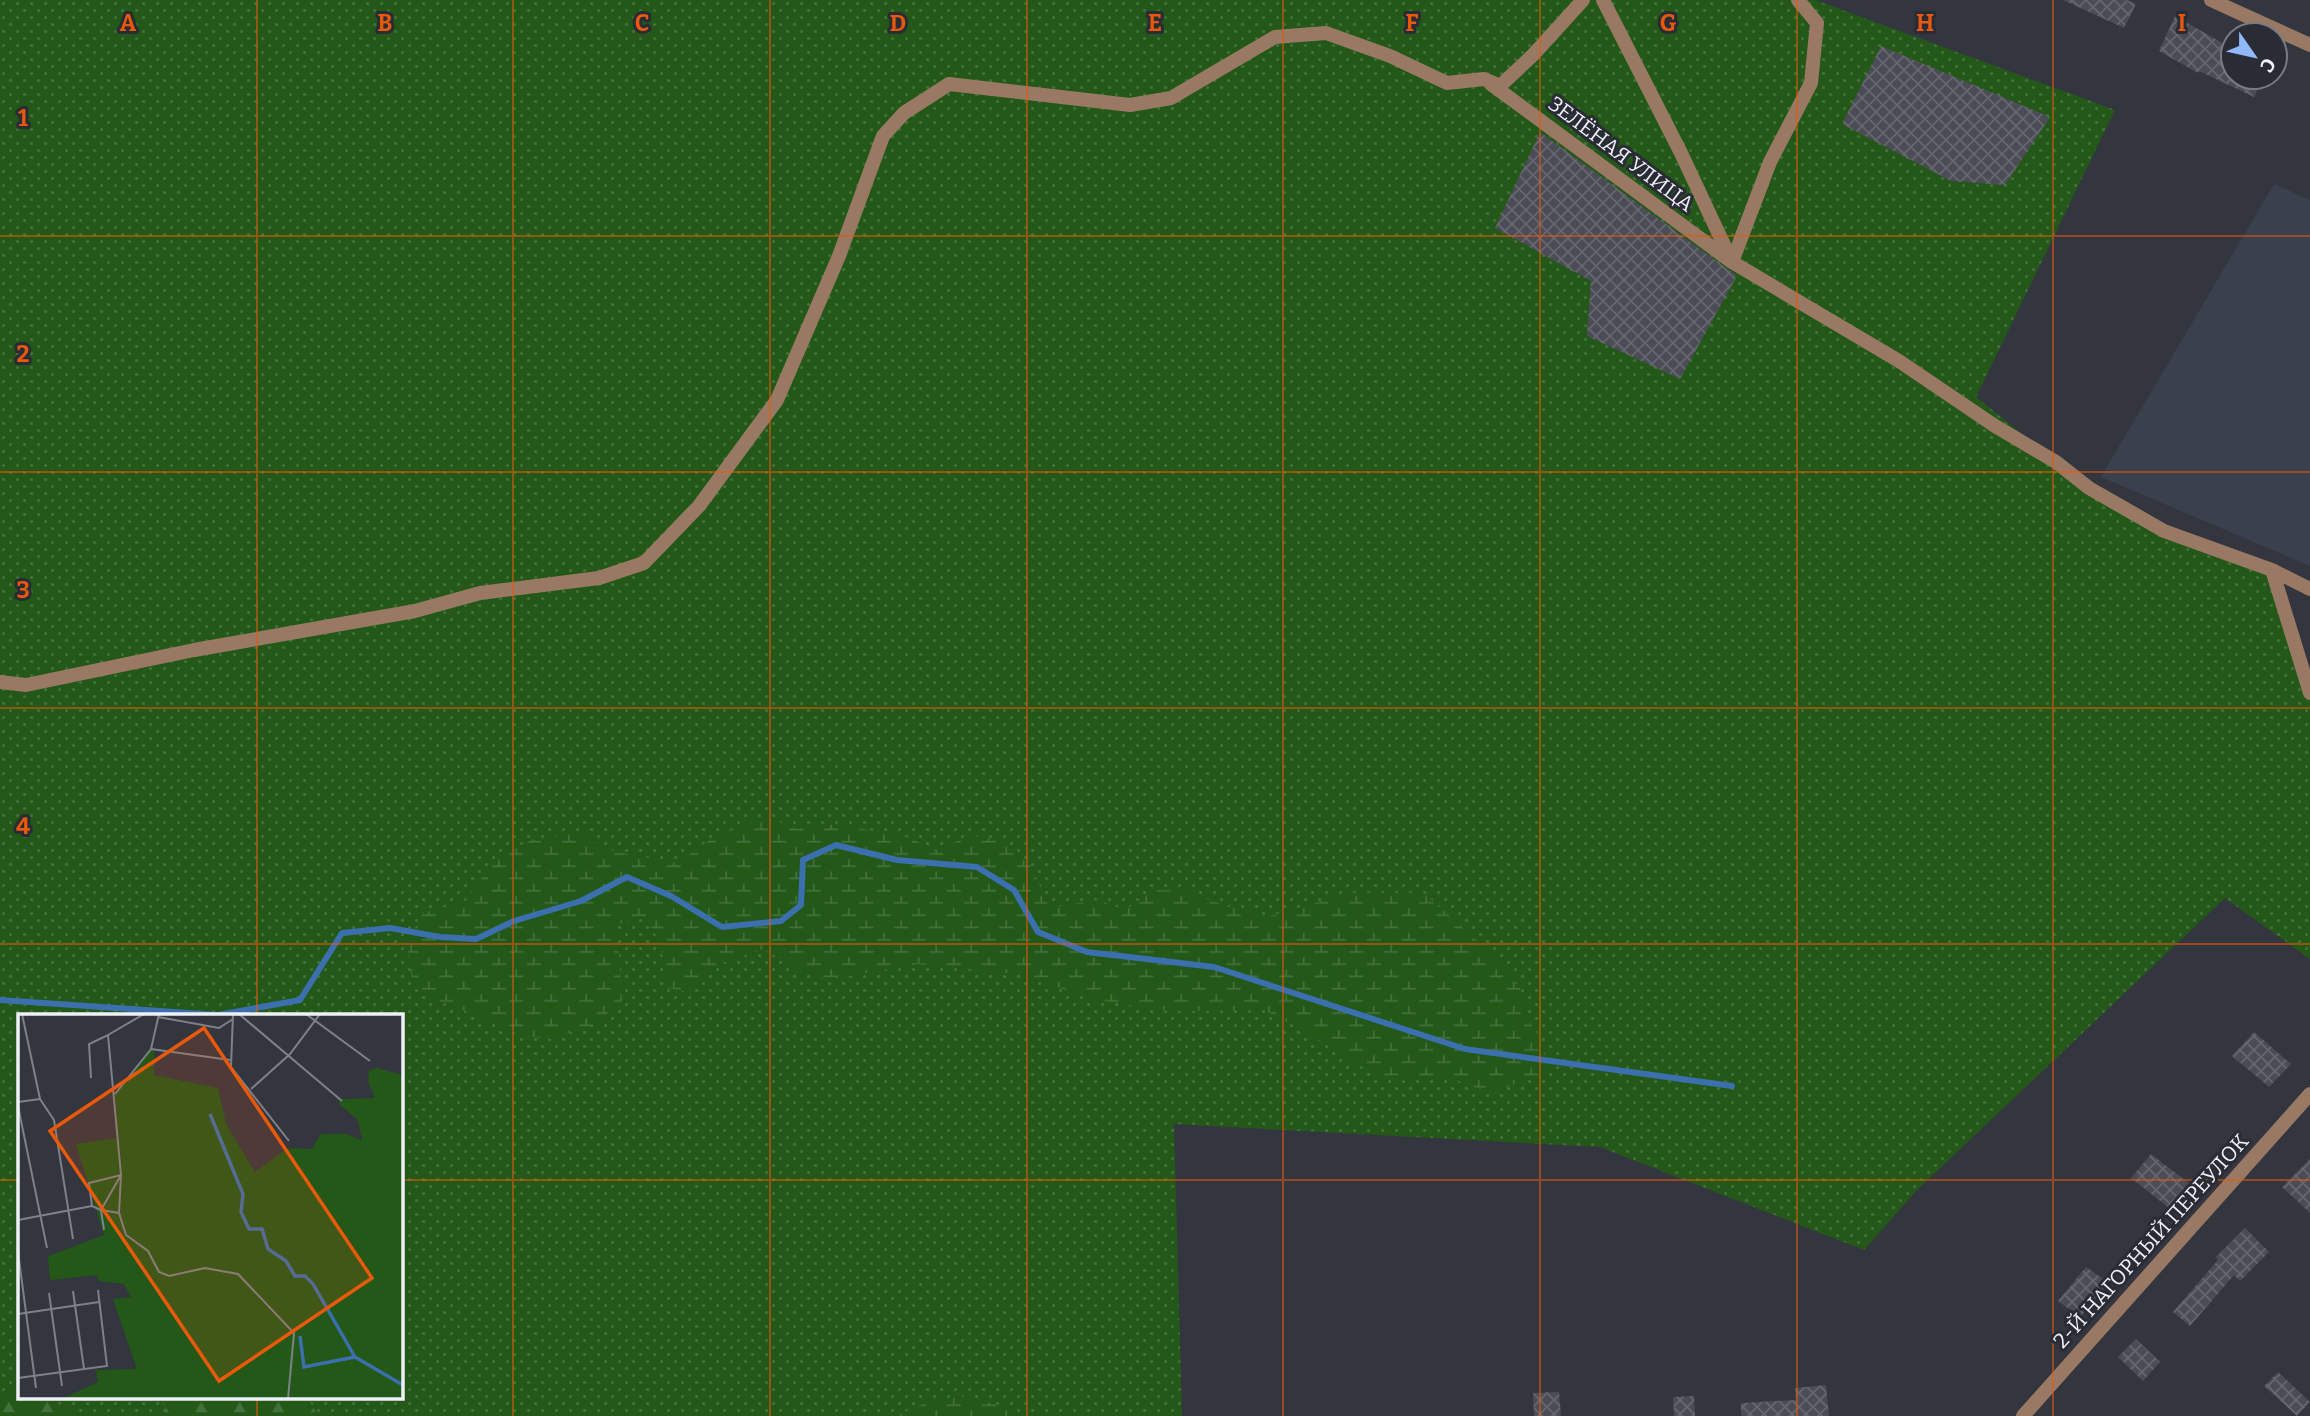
<svg xmlns="http://www.w3.org/2000/svg" width="2310" height="1416" font-family="Bitter,serif">
<style>
.built{fill:#3b404f}
.grass{fill:url(#grass-dots)}
.forest{fill:url(#forest-firs)}
.wetland{fill:url(#wetland-marsh)}
.lines{fill:none;stroke-linecap:round;stroke-linejoin:round}
.stream{stroke:#3c6fad;stroke-width:6}
.building{fill:url(#building-cross-hatch)}
.minor{stroke:#9a7964;stroke-width:14}
.grid{fill:none;stroke:#e8590c;stroke-width:2;stroke-opacity:0.55}
.labels{text-anchor:middle;stroke-width:6;stroke-linejoin:round;paint-order:stroke}
.street-label{font-size:21px;fill:#eff1f7;stroke:#292c35}
.inset-river{fill:none;stroke:#3c6fad;stroke-width:3.5}
.inset-road{fill:none;stroke:#7e8189;stroke-width:2}
.view{fill:#e8590c;fill-opacity:0.15;stroke:#e8590c;stroke-width:3.5}
.inset-edge{fill:none;stroke:#eff1f7;stroke-width:3.5}
.grid-label{font-size:23px;text-anchor:middle;font-weight:bold;fill:#e8590c;stroke:#292c35;stroke-width:6;stroke-linejoin:round;paint-order:stroke}
</style>
<defs>
<pattern id="grass-dots" width="8" height="8" patternUnits="userSpaceOnUse" patternTransform="scale(1.75)"><rect width="8" height="8" fill="#235819"/><path d="M2 2h.1M6 6h.1" fill="none" stroke="#43703b" stroke-width="1.8" stroke-linecap="round"/></pattern>
<pattern id="forest-firs" width="22" height="20" patternUnits="userSpaceOnUse" patternTransform="scale(1.75)"><rect width="22" height="20" fill="#235819"/><path d="M5 1l3.5 6h-7zM16 11l3.5 6h-7z" fill="#43703b"/></pattern>
<pattern id="wetland-marsh" width="20" height="14" patternUnits="userSpaceOnUse" patternTransform="scale(1.75)"><rect width="20" height="14" fill="#235819"/><path d="M1 5h8M5 5V1M11 12h8M15 12V8" fill="none" stroke="#43703b"/></pattern>
<pattern id="building-cross-hatch" width="8" height="8" patternUnits="userSpaceOnUse" patternTransform="scale(1.75)"><rect width="8" height="8" fill="#4c4c56"/><path d="M0 0l8 8M0 8l8-8" fill="none" stroke="#66666f"/></pattern>
</defs>
<rect width="100%" height="100%" fill="#33363f"/>
<!-- built -->
<path class="built" d="M2274,184L2310,200V566L2101,477Z"/>
<!-- grass -->
<path class="grass" d="M0,0H1815L2115,110L1976,397L2089,488L2164,531L2272,570L2310,693V959L2225,898L1917,1190L1864,1250L1600,1147L1174,1124L1182,1416H318L307,1397H401V1015H19V1385L15,1383L0,1395Z
M45,1397H156L166,1407L162,1416H80Z"/>
<!-- forest -->
<path class="forest" d="M15,1383L19,1385V1397H45L80,1416H0V1395Z
M156,1397H307L318,1416H162L166,1407Z"/>
<!-- wetland -->
<path class="wetland" d="M765,816L797,829L837,824L910,838L936,850L971,835L1003,841L1032,867L1049,908L1098,900L1125,910L1155,890L1187,891L1226,906L1267,917L1349,893H1424L1482,945L1520,988L1528,1020L1543,1042L1547,1080L1530,1077L1493,1094L1448,1077L1393,1081L1348,1060L1312,1035L1264,1010L1170,1011L1091,999L1023,975L918,964L850,976L814,978L763,949L711,967L687,992L664,987C664,954 664,941 642,916L614,926L619,954L622,1002L593,1025L550,1039L519,1035L479,1016L431,998L412,979L407,944L422,913L465,902L492,863L531,840L579,832L616,852L677,863L717,835Z
M962,1396L1007,1407L1020,1416H895L930,1401Z"/>
<g class="lines">
<!-- stream -->
<path class="stream" d="M0,1000L218,1015L300,1000L342,933L390,928L440,937L476,939L514,921L581,901L627,877L671,896L722,927L781,921L801,905L803,860L836,845L897,860L977,867L1014,890L1038,932L1087,952L1214,967L1465,1049L1732,1086"/>
</g>
<!-- building -->
<path class="building" d="M2063,0H2127L2136,4L2124,28Z
M2175,16L2233,49V77H2264L2254,97L2199,71L2198,73L2159,51Z
M1881,46L2050,117L2005,185L1951,181L1842,124Z
M1540,132L1737,276L1680,379L1587,336L1591,281L1495,228Z
M2254,1032L2291,1064L2269,1087L2232,1056Z
M2151,1154L2190,1184L2169,1208L2131,1178Z
M2310,1159V1213L2282,1187Z
M2245,1228L2269,1252L2240,1281L2234,1275L2190,1326L2173,1312L2218,1260L2216,1257Z
M2086,1267L2109,1283L2080,1317L2058,1301Z
M2136,1339L2160,1362L2143,1381L2118,1357Z
M2278,1372L2310,1402L2297,1416L2264,1386Z
M1826,1385L1829,1416H1741V1403L1796,1400L1795,1388Z
M1559,1392L1561,1416H1534L1533,1393Z
M1694,1396L1695,1416H1674L1673,1397Z"/>
<g class="lines">
<!-- minor -->
<path class="minor" d="M1603,0L1681,153L1732,262L1899,361L1995,426L2056,462L2089,488L2164,531L2272,570L2310,589
M2211,0L2310,45
M1491,84L1732,262L1770,162L1811,83L1817,23L1798,0
M2272,570L2310,693
M0,682L26,685L194,650L415,611L480,593L599,578L644,563L699,506L777,400L839,256L883,136L904,113L949,84L1130,105L1171,98L1275,37L1326,33L1390,56L1447,83L1484,79L1500,86L1533,55L1583,0
M2023,1416L2310,1094"/>
</g>
<!-- grid -->
<path class="grid" d="M257,0V1015M513,0V1416M770,0V1416M1027,0V1416M1283,0V1416M1540,0V1416M1797,0V1416M2053,0V1416M0,236H2310M0,472H2310M0,708H2310M0,944H2310M0,1180H19M401,1180H2310M257,1397V1416"/>
<g class="labels">
<!-- street labels -->
<g class="street-label">
<text transform="translate(1621 154) rotate(37)" y="7">ЗЕЛЁНАЯ УЛИЦА</text>
<text transform="translate(2151 1241) rotate(-48)" y="7">2-Й НАГОРНЫЙ ПЕРЕУЛОК</text>
</g>
</g>
<!-- overview -->
<g transform="translate(18 1014)">
<rect width="385" height="385" fill="#33363f"/>
<path d="M133,35H136V61L200,74L208,110L237,158L270,134L294,135L303,120H329L344,127L340,106L320,89L325,85L357,84L350,67L351,56L359,54L385,61V146L348,190L349,207L338,213L327,239L339,257L341,246H348V258L361,268L385,264V385H44L80,368L78,356L119,355L95,285L113,283L106,270L81,267L79,261L32,266L30,242L86,221L58,130L100,124L97,80Z" fill="#235819"/>
<path d="M385,146V264L361,268L350,265L348,246L341,247L338,258L327,253L325,245L338,213L349,207L347,190Z" fill="#235819"/>
<path d="M205,121L216,137L218,157L232,185L248,215L258,220L253,231L264,227L273,232L278,248L273,254L253,248L220,201L222,187L194,148L197,131Z" fill="#235819"/>
<path class="inset-river" d="M192,100L225,180L223,198L231,215H244L250,235L268,247L277,262H287L295,270L337,343L385,371M282,322L286,353L337,343"/>
<path class="inset-road" d="M4,0L22,85L36,106L55,225M215,0L213,53L271,127M221,0L324,87M288,0L352,47M140,3L201,14L215,5M90,21L126,0M133,35L212,46M73,64L71,30L90,21L103,161L83,196L101,199L108,221L130,237L141,258L151,262L187,254L220,260L276,319L270,385M233,75L272,40L302,0M97,80L133,35L141,0M0,88L22,85M0,92L29,234M74,192L71,169L103,161L101,199M74,192L83,196L86,216M0,206L74,192M0,238L18,374M55,277L66,355M31,279L44,372M0,300L81,288M0,364L89,352L80,276"/>
<path class="view" d="M186,14L354,264L201,367L32,117Z"/>
<rect width="385" height="385" class="inset-edge"/>
</g>
<g class="grid-label">
<text x="128" y="31">A</text>
<text x="385" y="31">B</text>
<text x="642" y="31">C</text>
<text x="898" y="31">D</text>
<text x="1155" y="31">E</text>
<text x="1412" y="31">F</text>
<text x="1668" y="31">G</text>
<text x="1925" y="31">H</text>
<text x="2182" y="31">I</text>
<text x="23" y="126">1</text>
<text x="23" y="362">2</text>
<text x="23" y="598">3</text>
<text x="23" y="834">4</text>
</g>
<!-- north arrow -->
<g transform="translate(2254 56) rotate(124)"><circle r="33" fill="#292c35" stroke="#787b83" stroke-width="2"/>
<path d="M0-5L12 26L0 18L-12 26Z" fill="#90b8fd"/>
<text y="-10" font-size="19" font-weight="bold" text-anchor="middle" fill="#eff1f7">С</text>
</g>
</svg>
